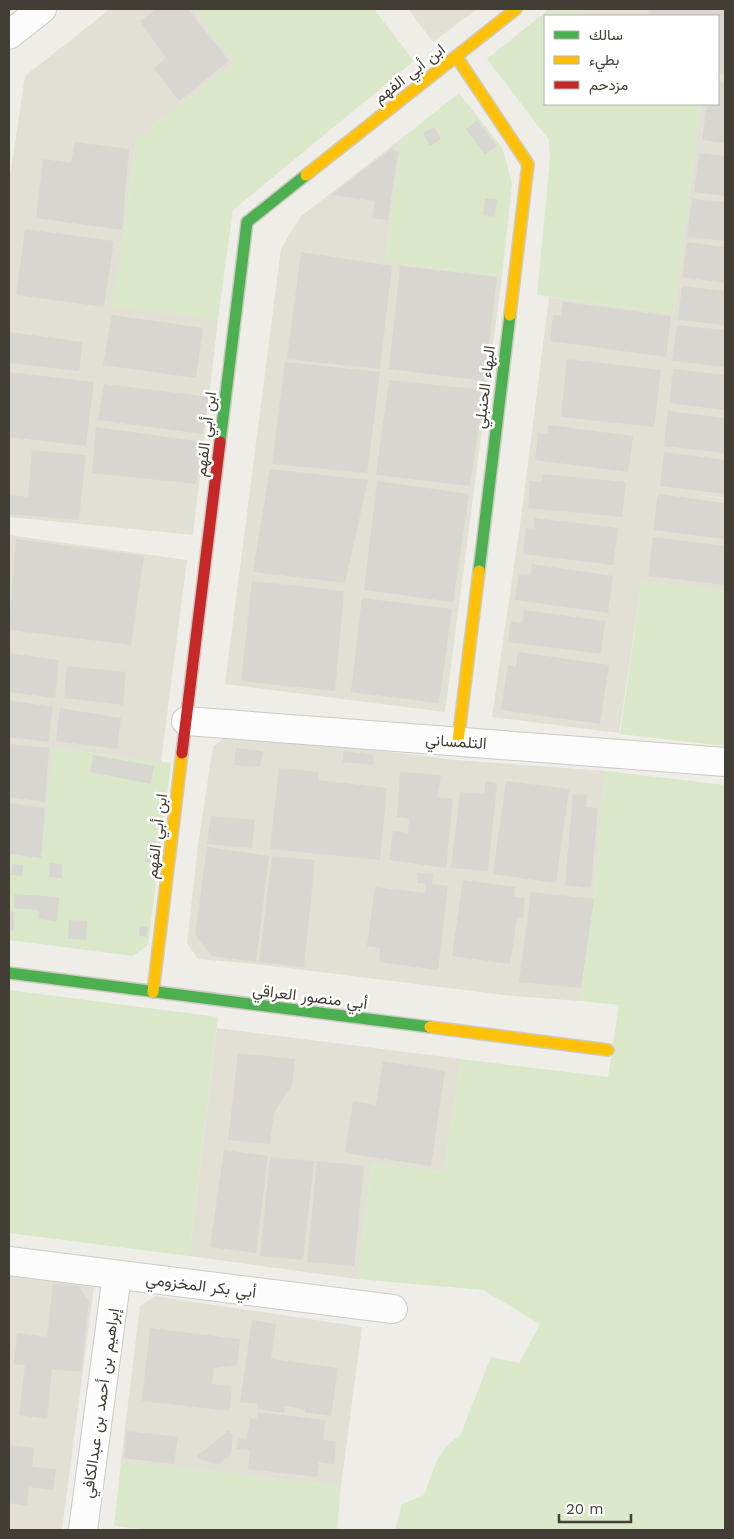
<svg xmlns="http://www.w3.org/2000/svg" width="734" height="1539" font-family="'Work Sans',Vazirmatn,sans-serif">
<style>
.residential{fill:#e2dfd5}
.green{fill:#dae8c9}
.building{fill:#d8d6d0}
.lines{fill:none;stroke-linecap:round;stroke-linejoin:round}
.street-casing{stroke:#cccac5;stroke-width:30}
.fast-casing{stroke:#cdcabf;stroke-width:14}
.slow-casing{stroke:#cdcabf;stroke-width:14}
.jam-casing{stroke:#cdcabf;stroke-width:14}
.street{stroke:#fcfcfc;stroke-width:28}
.fast{stroke:#4caf50;stroke-width:11}
.slow{stroke:#ffc107;stroke-width:11}
.jam{stroke:#c62828;stroke-width:11}
.labels{text-anchor:middle;stroke-width:5;stroke-linejoin:round;paint-order:stroke}
.street-label{font-size:16px;fill:#433e35;stroke:#fff}
</style>
<rect width="100%" height="100%" fill="#eeede8"/>
<!-- residential -->
<path class="residential" d="M110,9H194L234,63L136,139L123,238L112,306L218,319L193,535L9,517V184L25,76Z
M408,9H477L433,42Z
M578,9H725V498L690,494L725,499V591L642,581L619,733L492,717L522,511L549,297L674,314L701,104H718V16H584Z
M402,138L385,262L502,276L445,712L225,684L281,249L300,217Z
M9,535L187,560L161,762L54,748L42,860L9,856Z
M230,733L457,760L605,771L594,895L580,1001L513,996L256,964L198,959L187,943L198,845L213,747Z
M217,1028L461,1059L444,1172L372,1163L357,1279L189,1256Z
M9,1276L94,1287L62,1530H9Z
M155,1296L362,1327L341,1486L121,1461L140,1306Z"/>
<!-- green -->
<path class="green" d="M194,9H374L414,61L233,210L218,319L111,306L123,238L136,139L234,63Z
M549,9H578L584,16H545V104H701L674,314L537,295L550,159L549,140L487,59Z
M459,93L503,149L512,185L502,276L385,262L402,138Z
M642,581L725,591V746L620,734Z
M53,748L171,763L148,945L133,956L9,940V856L42,859Z
M605,771L725,785V1530H395L402,1504L424,1495C432,1474 438,1447 460,1436L491,1357L519,1363L540,1324L483,1290L357,1279L372,1163L444,1172L461,1059L608,1077L619,1005L580,1001L594,895Z
M9,990L218,1017L189,1256L9,1233Z
M121,1461L341,1486L337,1530H152L114,1526Z"/>
<!-- building -->
<path class="building" d="M156,9H188L229,61L179,101L154,68L166,58L140,21Z
M649,9H725V73L718,72V16H648Z
M718,82L725,83V143L702,140L707,104H718Z
M477,120L497,146L485,155L466,129Z
M434,127L441,139L430,146L423,133Z
M75,142L129,149L122,230L36,218L43,159L71,163Z
M392,148L398,152L388,220L372,218L375,201L331,195Z
M699,153L725,156V196L694,192Z
M485,198L497,199L495,217L483,215Z
M692,199L725,202V241L687,237Z
M25,229L114,241L104,307L16,295Z
M687,242L725,247V283L682,277Z
M301,252L392,266L380,369L287,359Z
M400,266L497,277L485,381L389,369Z
M682,286L725,291V325L678,320Z
M563,302L671,316L666,357L550,341L553,315L561,316Z
M112,315L203,328L196,378L103,365Z
M677,325L725,330V367L672,361Z
M9,332L83,342L79,371L9,363Z
M567,359L661,370L654,427L561,417Z
M285,362L380,372L367,473L272,464Z
M673,369L725,375V410L669,403Z
M9,372L94,382L86,446L9,437Z
M389,380L484,390L470,486L376,475Z
M104,384L209,397L203,434L98,420Z
M668,411L725,418V453L664,446Z
M549,425L633,436L628,472L535,460L538,433L547,434Z
M96,427L203,442L196,484L92,473Z
M32,450L86,455L79,520L9,514V495L28,497Z
M664,452L725,460V494L660,486Z
M270,469L368,480L345,583L253,572Z
M542,474L626,482L622,517L528,508L530,481L542,482Z
M377,481L469,494L453,602L364,590Z
M658,494L725,503V539L653,530Z
M535,518L618,528L613,565L523,554L526,528L534,529Z
M653,537L725,546V585L648,576Z
M16,539L144,556L131,645L9,630Z
M532,564L613,576L608,613L515,600L519,574L530,575Z
M252,581L344,591L335,691L241,681Z
M362,598L452,609L439,703L351,692Z
M524,610L605,621L601,654L508,642L511,621L522,623Z
M518,652L609,665L600,724L501,710L508,665L516,667Z
M9,653L59,660L55,698L9,692Z
M67,666L126,672L123,705L64,698Z
M9,700L53,707L48,742L9,737Z
M60,708L121,718L117,749L56,741Z
M9,744L49,748L45,802L9,797Z
M236,748L263,751L260,767L234,765Z
M343,751L374,755L373,765L343,762Z
M93,755L154,766L151,784L90,772Z
M279,768L318,772V780L387,788L380,860L270,849Z
M400,772L441,775L437,797L453,799L446,868L389,860L393,831L408,833L409,819L397,817Z
M486,781L497,783L488,871L451,868L460,792L484,794Z
M506,781L569,789L556,883L493,874Z
M573,794L587,795L586,807L598,808L591,888L565,885Z
M9,803L45,808L41,858L9,854Z
M211,816L255,820L252,848L207,844Z
M147,841L156,842L154,864L145,862Z
M207,847L269,856L256,962L212,956L195,935Z
M272,856L315,860L304,967L259,962Z
M50,863L62,864V878L49,877Z
M12,864L23,865L22,876L11,875Z
M418,873L433,874L432,884L448,886L438,970L379,962L380,948L367,946L375,887L425,893L426,884L417,883Z
M463,880L515,887L514,897L525,898L523,918L517,917L510,964L452,956Z
M531,892L594,899L581,988L519,982Z
M15,894L59,897L57,921L38,919L39,910L14,908Z
M9,911L15,912L13,931L9,930Z
M69,920L87,921L86,940L68,939Z
M140,926L148,927L147,937L139,936Z
M238,1053L295,1059L292,1085L274,1112L270,1144L228,1140Z
M383,1061L445,1071L431,1166L345,1153L353,1101L376,1105Z
M224,1150L268,1156L256,1253L210,1247Z
M270,1157L314,1161L303,1260L260,1256Z
M317,1161L364,1166L354,1266L307,1262Z
M53,1284L78,1286L89,1301L81,1372L52,1369L47,1419L19,1415L25,1365L14,1364L17,1333L47,1337Z
M252,1320L276,1324L271,1359L338,1368L331,1416L305,1412V1409L285,1406L284,1413L257,1409L258,1404L240,1402Z
M150,1328L240,1339L237,1365L214,1368L212,1384L232,1386L229,1411L142,1401Z
M258,1412L325,1420L323,1440L336,1441L334,1464L319,1462L317,1477L248,1469L250,1450L237,1449L238,1438L247,1439L250,1418L257,1419Z
M229,1430L233,1436L231,1455L218,1464L199,1459L197,1456Z
M127,1431L178,1437L174,1464L124,1458Z
M9,1445L34,1448L32,1467L56,1469L53,1490L29,1487L27,1506L9,1503Z"/>
<g class="lines">
<!-- street casing -->
<g class="street-casing">
<path id="street" d="M9,35L42,9
M186,721L725,762
M9,1261L393,1309
M83,1530L117,1275"/>
</g>
<!-- fast casing -->
<g class="fast-casing">
<path id="fast" d="M220,442L247,222L306,175
M479,571L510,315
M9,973L430,1027"/>
</g>
<!-- slow casing -->
<g class="slow-casing">
<path id="slow" d="M456,56L528,164L510,315
M306,175L516,9
M458,741L479,571
M153,992L182,753
M430,1027L608,1050"/>
</g>
<!-- jam casing -->
<g class="jam-casing">
<path id="jam" d="M182,753L220,442"/>
</g>
<!-- street -->
<use href="#street" class="street"/>
<!-- fast -->
<use href="#fast" class="fast"/>
<!-- slow -->
<use href="#slow" class="slow"/>
<!-- jam -->
<use href="#jam" class="jam"/>
</g>
<g class="labels">
<!-- street labels -->
<g class="street-label">
<text transform="translate(409 73) rotate(-38)" y="6">ابن أبي الفهم</text>
<text transform="translate(484 387) rotate(-83)" y="6">البهاء الحنبلي</text>
<text transform="translate(205 434) rotate(-83)" y="6">ابن أبي الفهم</text>
<text transform="translate(456 741) rotate(4)" y="6">التلمساني</text>
<text transform="translate(156 836) rotate(-83)" y="6">ابن أبي الفهم</text>
<text transform="translate(310 996) rotate(7)" y="6">أبي منصور العراقي</text>
<text transform="translate(201 1285) rotate(7)" y="6">أبي بكر المخزومي</text>
<text transform="translate(100 1403) rotate(-82)" y="6">إبراهيم بن أحمد بن عبدالكافي</text>
</g>
</g>
<!-- border -->
<rect width="734" height="1539" fill="none" stroke="#433e35" stroke-width="20"/>
<!-- legend -->
<rect x="544" y="15" width="175" height="90" fill="#ffffff" stroke="#b4b2ae"/>
<rect x="554" y="31" width="25" height="8" fill="#4caf50" stroke="#b4b2ae"/>
<text x="589" y="40" font-size="15" fill="#433e35">سالك</text>
<rect x="554" y="56" width="25" height="8" fill="#ffc107" stroke="#b4b2ae"/>
<text x="589" y="65" font-size="15" fill="#433e35">بطيء</text>
<rect x="554" y="81" width="25" height="8" fill="#c62828" stroke="#b4b2ae"/>
<text x="589" y="90" font-size="15" fill="#433e35">مزدحم</text>
<!-- scale -->
<path d="M559 1514v8h72v-8" fill="none" stroke="#433e35" stroke-width="2.5"/>
<text x="566" y="1514" font-size="15" fill="#433e35" stroke="#ffffff" stroke-width="4" paint-order="stroke">20 m</text>
</svg>
